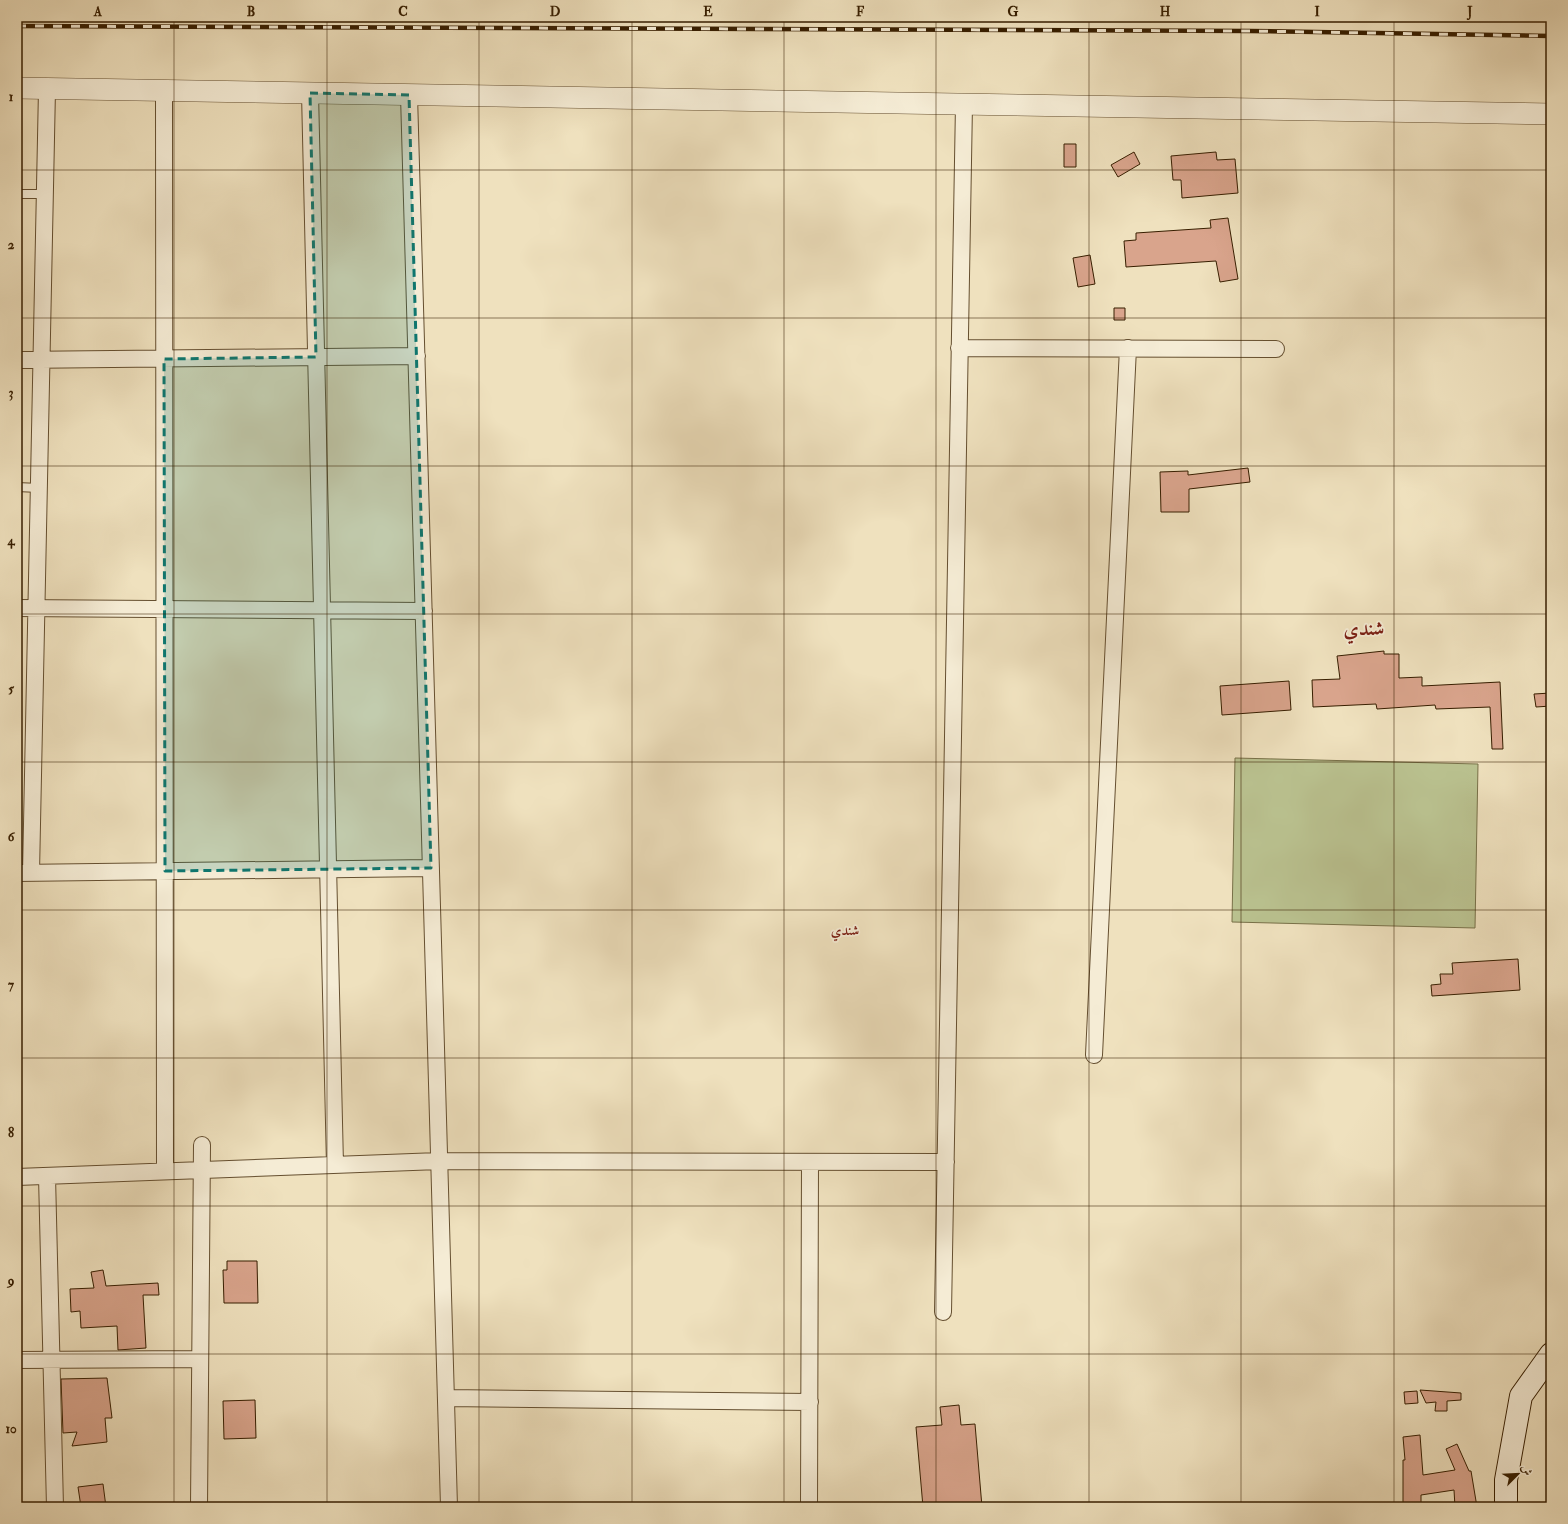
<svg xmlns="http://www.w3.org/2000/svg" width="1568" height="1524" font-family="'IM FELL Double Pica',Amiri,serif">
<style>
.green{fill:#bac290;stroke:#787048}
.building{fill:#d9a48c;stroke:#371e00}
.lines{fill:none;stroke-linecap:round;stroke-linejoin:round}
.service-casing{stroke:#654f30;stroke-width:10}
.minor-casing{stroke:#654f30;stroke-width:18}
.tertiary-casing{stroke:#654f30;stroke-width:22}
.secondary-casing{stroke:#371e00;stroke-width:24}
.service{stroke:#f5ecd5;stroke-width:8}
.minor{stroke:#f5ecd5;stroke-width:16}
.tertiary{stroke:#f5ecd5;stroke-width:21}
.secondary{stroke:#f5ecd5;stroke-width:22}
.rail-casing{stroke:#371e00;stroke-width:4.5}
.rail{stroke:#f5ecd5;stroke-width:3;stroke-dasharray:9;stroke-linecap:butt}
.marked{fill:#0f766e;fill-opacity:0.2;stroke:#0f766e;stroke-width:3;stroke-dasharray:8 5;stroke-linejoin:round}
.grid{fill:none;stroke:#371e00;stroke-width:1;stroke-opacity:0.55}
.labels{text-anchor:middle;stroke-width:3.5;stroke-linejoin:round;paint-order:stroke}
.quarter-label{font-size:14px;font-weight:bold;fill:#7a1f14;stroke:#f5ecd5}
.town-label{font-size:20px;font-weight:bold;fill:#7a1f14;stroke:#f5ecd5}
.neatline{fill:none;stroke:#371e00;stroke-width:1.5}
.grid-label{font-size:13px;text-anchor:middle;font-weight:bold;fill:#371e00}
</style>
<rect width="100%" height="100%" fill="#efe1be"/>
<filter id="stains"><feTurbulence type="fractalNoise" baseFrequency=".005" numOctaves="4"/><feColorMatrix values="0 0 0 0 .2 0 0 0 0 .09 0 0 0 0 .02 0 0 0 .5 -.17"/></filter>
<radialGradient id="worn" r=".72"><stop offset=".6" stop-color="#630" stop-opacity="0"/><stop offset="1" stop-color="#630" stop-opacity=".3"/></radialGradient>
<!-- green -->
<path class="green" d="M1235,758L1478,764L1475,928L1232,922Z"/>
<!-- building -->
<path class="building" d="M1064,144H1076V167H1064Z
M1134,152L1140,164L1118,177L1111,165Z
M1216,152L1217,160L1235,159L1238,193L1182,198L1181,180H1173L1171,156Z
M1228,218L1238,279L1220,282L1216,261L1126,267L1124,241L1136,240V233L1211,228L1210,220Z
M1090,255L1095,284L1078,287L1073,258Z
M1114,308H1125V320H1114Z
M1248,468L1250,482L1189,489V512H1161L1160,472L1188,471V475Z
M1384,651V654H1399V678L1422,677V686L1500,682L1503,749H1492L1490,707L1436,709L1435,705L1377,709L1376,704L1313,707L1312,680L1340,679L1337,656Z
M1289,681L1291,710L1222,715L1220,686Z
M1551,693V706L1536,707L1534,694Z
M1518,959L1520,990L1432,996L1431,985L1441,984L1440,974H1453L1452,963Z
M227,1261H257L258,1303H224L223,1270H227Z
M103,1270L106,1286L158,1283L159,1295H143L146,1348L118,1350L117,1326L81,1328L80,1311L71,1312L70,1289L94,1288L91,1272Z
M107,1378L112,1418H105L107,1442L72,1446L77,1432L63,1433L61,1379Z
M1420,1390L1461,1393V1400L1447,1401V1411H1435L1436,1402L1426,1403Z
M1417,1391L1418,1403L1405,1404L1404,1392Z
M255,1400L256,1438L224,1439L223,1401Z
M959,1405L961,1425L975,1424L982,1507H923L916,1427L942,1425L940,1407Z
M1420,1435L1423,1475L1455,1470L1446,1449L1457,1444L1469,1471H1471L1477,1507H1455L1454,1490L1421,1495V1506H1403V1460H1405L1403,1437Z
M103,1484L106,1507H81L78,1487Z"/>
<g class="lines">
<!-- service casing -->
<g class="service-casing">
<path id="service" d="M17,194H45
M17,487L39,488"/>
</g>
<!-- minor casing -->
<g class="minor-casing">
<path id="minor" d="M164,91L165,1171
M310,93L335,1165
M409,95L449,1507
M959,348L1276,349
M17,360L417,356
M17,608L424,611
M17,873L431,868
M31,873L47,89
M1094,1055L1128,348
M47,1176L55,1507
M17,1177L439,1161L946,1162
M943,1312L964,104
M17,1360L200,1359
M446,1398L810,1402
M199,1507L202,1145
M809,1507L810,1162"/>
</g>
<!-- tertiary casing -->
<g class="tertiary-casing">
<path id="tertiary" d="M17,88L1551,114"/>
</g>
<!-- secondary casing -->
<g class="secondary-casing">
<path id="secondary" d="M1506,1507V1480L1521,1396L1551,1354"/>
</g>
<!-- service -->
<use href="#service" class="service"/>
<!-- minor -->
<use href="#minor" class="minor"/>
<!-- tertiary -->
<use href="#tertiary" class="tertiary"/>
<!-- secondary -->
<use href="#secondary" class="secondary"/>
<!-- rail casing -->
<g class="rail-casing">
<path id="rail" d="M17,26L1250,31L1551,36"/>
</g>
<!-- rail -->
<use href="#rail" class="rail"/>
</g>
<!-- marked area -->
<path class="marked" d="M310,93L409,95L431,868L165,871L164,359L316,357Z"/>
<!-- grid -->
<path class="grid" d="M174,17V1507M327,17V1507M479,17V1507M632,17V1507M784,17V1507M936,17V1507M1089,17V1507M1241,17V1507M1394,17V1507M17,170H1551M17,318H1551M17,466H1551M17,614H1551M17,762H1551M17,910H1551M17,1058H1551M17,1206H1551M17,1354H1551"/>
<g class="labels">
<!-- quarter labels -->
<g class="quarter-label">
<text x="845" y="935">شندي</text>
</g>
<!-- town labels -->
<g class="town-label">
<text x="1364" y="635">شندي</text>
</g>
</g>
<!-- margin -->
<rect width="1568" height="1524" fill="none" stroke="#efe1be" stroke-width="44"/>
<!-- north arrow -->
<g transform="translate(1518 1474) rotate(66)" stroke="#f5ecd5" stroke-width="3" paint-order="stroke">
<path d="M0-3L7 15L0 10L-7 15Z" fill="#371e00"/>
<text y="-6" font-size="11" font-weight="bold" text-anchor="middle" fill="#371e00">ش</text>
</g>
<rect x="22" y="22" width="1524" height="1480" class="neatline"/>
<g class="grid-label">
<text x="98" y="16">A</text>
<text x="251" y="16">B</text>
<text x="403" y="16">C</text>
<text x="555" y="16">D</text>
<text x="708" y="16">E</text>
<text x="860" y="16">F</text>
<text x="1013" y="16">G</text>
<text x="1165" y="16">H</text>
<text x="1317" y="16">I</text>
<text x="1470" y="16">J</text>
<text x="11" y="101">1</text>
<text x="11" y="249">2</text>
<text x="11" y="397">3</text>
<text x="11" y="545">4</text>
<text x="11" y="693">5</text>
<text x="11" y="841">6</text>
<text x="11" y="989">7</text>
<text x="11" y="1137">8</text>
<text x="11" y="1285">9</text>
<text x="11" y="1433">10</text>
</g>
<rect width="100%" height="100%" filter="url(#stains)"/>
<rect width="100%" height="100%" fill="url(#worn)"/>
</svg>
